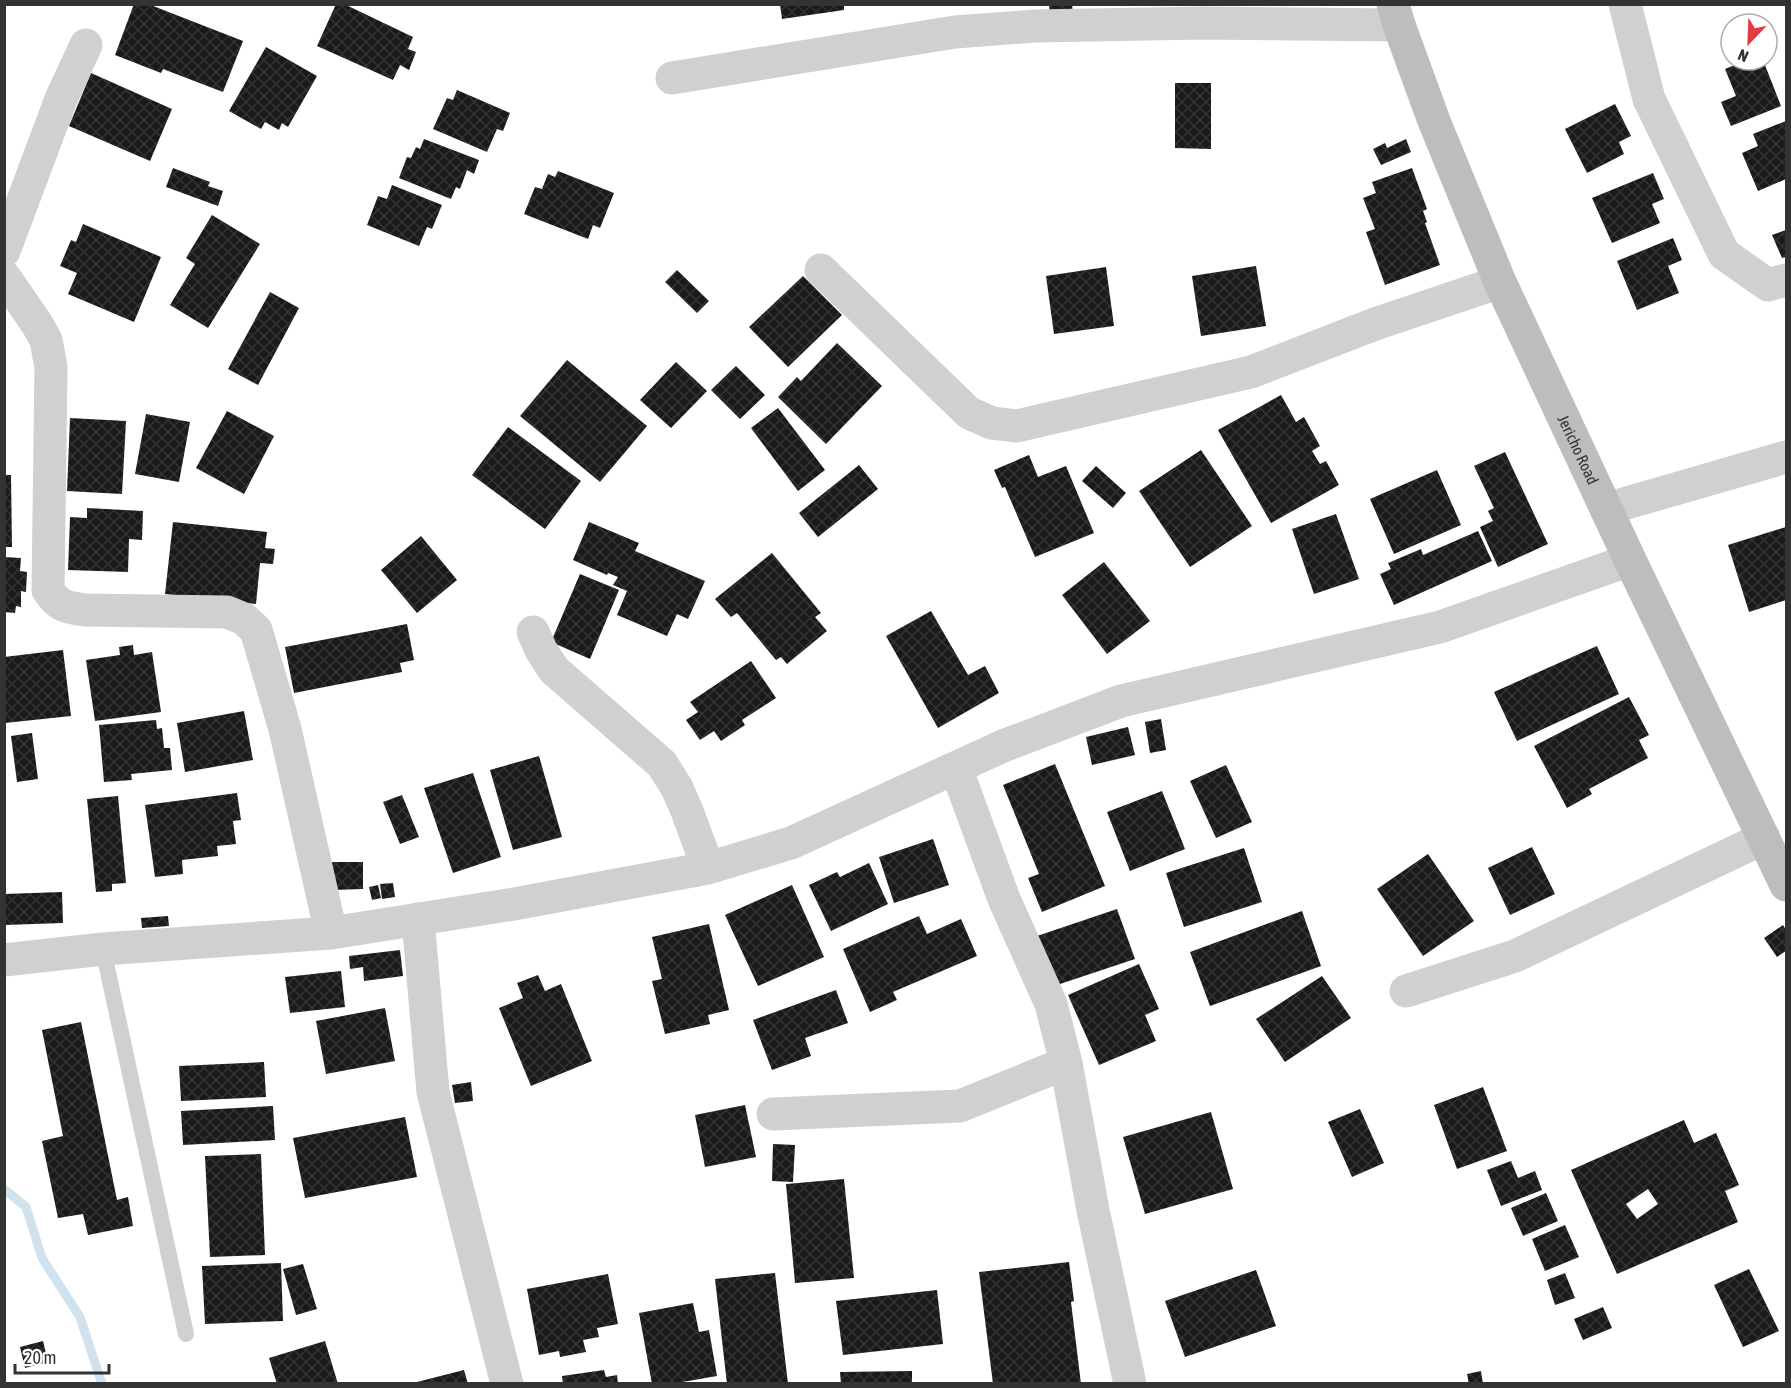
<svg xmlns="http://www.w3.org/2000/svg" width="1791" height="1388" font-family="'Asap Condensed',sans-serif">
<style>
.lines{fill:none;stroke-linecap:round;stroke-linejoin:round}
.stream{stroke:#cfe2ee;stroke-width:9}
.building{fill:url(#building-cross-hatch);fill-rule:evenodd}
.lane{stroke:#d0d0d0;stroke-width:16}
.street{stroke:#d0d0d0;stroke-width:33}
.secondary{stroke:#bdbdbd;stroke-width:33}
.labels{text-anchor:middle;stroke-width:6;stroke-linejoin:round;paint-order:stroke}
.street-label{font-size:16px;fill:#333;stroke:#fff}
</style>
<defs>
<pattern id="building-cross-hatch" width="8" height="8" patternUnits="userSpaceOnUse" patternTransform="scale(1.5)"><rect width="8" height="8" fill="#1a1a1a"/><path d="M0 0l8 8M0 8l8-8" fill="none" stroke="#333"/></pattern>
</defs>
<rect width="100%" height="100%" fill="#fff"/>
<g class="lines">
<!-- stream -->
<path class="stream" d="M4,1189L26,1207L42,1258L80,1317L102,1384"/>
</g>
<!-- building -->
<path class="building" d="M134,4H148L243,41L223,92L163,69L161,73L115,55Z
M336,4H344L413,37L408,49L416,52L409,70L400,65L393,80L317,46Z
M780,4H844V10L782,19Z
M1049,4H1072L1073,15L1050,17Z
M266,47L317,76L288,127L282,123L279,130L265,122L261,129L229,111Z
M1747,60H1763L1781,106L1731,126L1721,102L1736,96L1725,69Z
M91,73L172,109L150,161L69,126Z
M1175,83H1211V149L1175,148Z
M457,90L510,113L503,131L497,129L487,152L433,129L447,98L453,100Z
M1615,104L1631,136L1619,142L1624,154L1587,173L1565,129Z
M1786,121V179L1758,191L1742,153L1758,146L1753,134Z
M424,139L479,160L474,174L467,170L460,189L456,187L451,199L399,178L407,157L411,158L416,147L420,149Z
M1406,139L1411,152L1381,165L1373,149L1385,143L1387,148Z
M173,168L210,182L208,186L223,191L218,206L166,187Z
M1412,168L1427,209L1423,211L1427,222L1425,223L1440,265L1385,285L1366,232L1375,229L1363,198L1376,193L1372,182Z
M558,171L614,193L600,228L593,225L588,239L524,214L535,187L542,189L548,174L555,177Z
M1653,173L1664,199L1652,204L1660,223L1612,243L1592,198Z
M392,185L442,205L432,229L427,227L419,246L367,225L378,196L387,199Z
M212,215L260,244L208,328L170,305L195,264L186,258Z
M83,224L161,257L134,322L68,294L77,273L60,266L71,240L76,242Z
M1786,230V257L1782,258L1772,235Z
M1673,238L1682,260L1668,266L1679,293L1637,310L1617,261Z
M1256,266L1266,326L1201,336L1192,276Z
M1106,267L1114,326L1054,334L1046,276Z
M677,270L709,301L697,313L665,282Z
M803,276L842,315L788,367L749,327Z
M270,292L299,308L258,385L228,369Z
M837,343L882,386L826,444L778,397L797,377L801,381Z
M567,360L647,426L600,482L520,416Z
M676,362L707,391L671,428L640,400Z
M736,366L765,395L740,419L711,390Z
M1281,395L1296,422L1304,417L1320,446L1312,451L1320,464L1326,461L1339,485L1271,523L1218,430Z
M778,408L825,470L798,491L751,428Z
M227,411L274,436L244,494L196,468Z
M146,414L190,422L179,482L135,474Z
M70,418L126,421L122,494L67,491Z
M508,427L581,481L545,529L472,475Z
M1201,450L1252,526L1190,567L1139,491Z
M1505,452L1548,544L1498,567L1480,527L1493,521L1488,511L1494,508L1474,466Z
M1029,455L1038,477L1066,466L1094,533L1035,557L1005,487L1002,488L994,470Z
M859,465L878,489L818,537L799,513Z
M1096,466L1126,493L1113,508L1082,481Z
M1437,470L1461,525L1394,554L1370,499Z
M4,475H11L12,547H4Z
M87,508L143,511L142,540L129,539L128,572L68,570L70,517L87,518Z
M1336,514L1359,579L1314,594L1292,529Z
M173,522L267,532L265,548L275,549L273,564L260,563L256,604L165,594Z
M589,522L639,543L635,551L705,581L688,619L677,614L667,636L617,615L627,591L613,585L618,577L608,573L607,575L573,560Z
M1786,527V600L1749,612L1728,545Z
M1478,531L1492,561L1394,605L1380,574L1391,569L1388,563L1421,549L1423,555Z
M421,536L457,580L417,613L381,570Z
M772,553L821,613L815,617L827,631L787,664L781,657L776,660L737,613L731,617L715,599Z
M4,557L21,558L20,571L27,572L26,592L21,591V607L16,606L15,613L4,612Z
M1104,562L1150,621L1107,654L1062,595Z
M580,574L619,590L590,659L551,642Z
M931,611L968,675L985,666L999,693L938,728L886,636Z
M407,624L414,660L400,663L402,672L294,693L285,647Z
M133,645L134,655L152,652L161,712L95,721L86,660L120,655L119,647Z
M1597,646L1619,694L1517,741L1494,692Z
M63,650L71,716L5,723L4,657Z
M751,661L776,698L742,720L745,725L721,741L714,731L700,740L686,720L698,712L690,702Z
M1629,697L1649,735L1639,740L1648,758L1589,789L1592,794L1567,808L1534,746Z
M244,711L253,760L185,772L177,723Z
M1161,719L1166,750L1150,753L1145,722Z
M156,720L157,729L162,728L164,748H170L172,770L131,774L132,780L104,782L99,725Z
M1128,727L1135,755L1092,765L1086,737Z
M32,733L38,779L17,782L11,736Z
M539,756L562,837L513,850L490,770Z
M1055,764L1105,886L1042,912L1028,878L1039,874L1003,785Z
M1226,765L1252,822L1216,838L1190,781Z
M473,773L501,857L453,873L424,788Z
M1162,791L1185,849L1130,871L1107,812Z
M237,793L241,820L233,821L236,844L217,846L218,856L182,860L183,874L155,877L145,805Z
M402,795L419,837L400,844L383,802Z
M118,796L126,883L112,884V891L96,892L87,799Z
M933,839L949,885L894,903L879,857Z
M1532,847L1555,894L1510,915L1488,868Z
M1244,848L1262,902L1184,927L1166,873Z
M1428,854L1474,921L1423,956L1377,889Z
M332,862H363V889L333,890Z
M869,863L888,904L831,931L809,885L837,872L840,877Z
M393,883L395,897L382,899L380,884Z
M378,885L381,898L372,900L369,887Z
M792,885L824,957L758,986L725,915Z
M62,892L63,923L4,925V894Z
M1117,909L1135,959L1054,986L1037,936Z
M1302,911L1321,966L1210,1006L1190,952Z
M168,916L169,926L142,928L141,918Z
M919,916L927,934L961,919L977,956L893,992L897,1000L870,1012L843,949Z
M709,924L729,1010L708,1015L710,1024L665,1034L652,981L662,979L652,937Z
M1783,925L1786,930V951L1777,957L1764,938Z
M400,950L403,976L364,981L363,967L350,969L349,956Z
M1139,964L1159,1009L1145,1015L1156,1041L1099,1065L1068,995Z
M341,971L345,1007L290,1013L285,977Z
M538,975L545,991L561,984L592,1061L531,1086L499,1008L523,998L517,983Z
M1322,976L1351,1018L1285,1062L1256,1019Z
M836,990L848,1023L805,1038L811,1056L772,1070L753,1020Z
M385,1008L395,1061L326,1074L316,1021Z
M81,1022L117,1200L128,1197L133,1226L88,1235L83,1214L58,1218L42,1141L63,1136L42,1030Z
M264,1062L266,1097L181,1101L179,1066Z
M471,1082L473,1101L455,1103L452,1085Z
M1483,1087L1507,1151L1457,1169L1434,1105Z
M745,1105L756,1157L705,1167L695,1115Z
M273,1106L275,1140L183,1145L181,1111Z
M1360,1109L1384,1163L1352,1177L1328,1122Z
M1211,1112L1233,1189L1145,1214L1123,1137Z
M405,1117L417,1177L305,1198L293,1138Z
M1684,1120L1694,1143L1716,1133L1739,1185L1725,1191L1738,1222L1617,1274L1571,1170ZM1648,1189L1658,1204L1637,1219L1626,1204Z
M773,1144L795,1145L793,1182L772,1181Z
M261,1154L265,1255L210,1257L205,1156Z
M1511,1161L1518,1178L1535,1171L1542,1190L1501,1206L1487,1170Z
M844,1179L854,1278L795,1283L786,1184Z
M1546,1193L1558,1221L1523,1236L1511,1208Z
M1565,1225L1579,1257L1545,1271L1532,1239Z
M1069,1262L1074,1301L1071,1302L1081,1384H993L979,1272Z
M281,1263L283,1321L205,1324L202,1266Z
M303,1264L317,1309L296,1315L283,1269Z
M1749,1269L1779,1331L1743,1347L1714,1285Z
M1256,1270L1276,1326L1185,1357L1165,1301Z
M775,1273L788,1384H727L715,1279Z
M1565,1273L1575,1298L1555,1305L1547,1280Z
M608,1274L618,1324L597,1328L599,1337L583,1340L586,1352L560,1357L559,1351L539,1355L527,1289Z
M937,1290L943,1344L843,1355L836,1301Z
M693,1303L699,1332L709,1330L717,1376L671,1384H652L639,1313Z
M1603,1307L1612,1328L1583,1340L1574,1319Z
M43,1341L48,1362L25,1368L20,1347Z
M325,1341L338,1384H277L269,1358Z
M464,1370L468,1384H413V1383Z
M604,1370L606,1377L617,1375L618,1384H563L562,1376Z
M912,1371V1384H841L840,1372Z
M1481,1371L1483,1384H1469L1467,1374Z"/>
<g class="lines">
<!-- lane -->
<path class="lane" d="M103,949L186,1334"/>
<!-- street -->
<path class="street" d="M1625,4L1649,99L1724,254L1768,285L1786,280
M672,78L955,32L1035,26L1204,23L1399,25
M4,251L61,99L86,45
M821,270L969,413L992,423L1017,426L1251,372L1375,324L1500,282
M4,276L37,324L46,340L51,367L48,590C59,607 66,607 85,610L227,612L244,619L256,630L285,729L331,933
M1606,509L1786,457
M533,632L541,650L554,670L662,764L677,788L687,811L708,868
M956,768L1004,899L1051,1004L1066,1063L1093,1210L1130,1384
M418,919L433,1092L507,1384
M4,960L103,949L331,933L514,904L708,868L791,843L1003,746L1121,701L1440,627L1630,560
M1406,991L1515,956L1764,838
M773,1114L960,1106L1066,1063"/>
<!-- secondary -->
<path class="secondary" id="s1" d="M1393,4L1399,25L1434,121L1500,282L1630,560L1786,885"/>
</g>
<g class="labels">
<!-- street labels -->
<g class="street-label">
<text dy="6" stroke="none"><textPath href="#s1" startOffset="483">Jericho Road</textPath></text>
</g>
</g>
<!-- border -->
<rect width="1791" height="1388" fill="none" stroke="#333333" stroke-width="12"/>
<!-- north arrow -->
<g transform="translate(1749 42) rotate(203)"><circle r="28" fill="#ffffff" stroke="#adadad" stroke-width="1.5"/>
<path d="M0-4.5L10 22L0 15L-10 22Z" fill="#e63946"/>
<text y="-9" font-size="16" font-weight="bold" text-anchor="middle" fill="#333333">N</text>
</g>
<!-- scale -->
<path d="M15 1364v9h94v-9" fill="none" stroke="#333333" stroke-width="3"/>
<text x="24" y="1364" font-size="18" fill="#333333" stroke="#ffffff" stroke-width="4.5" paint-order="stroke">20 m</text>
</svg>
